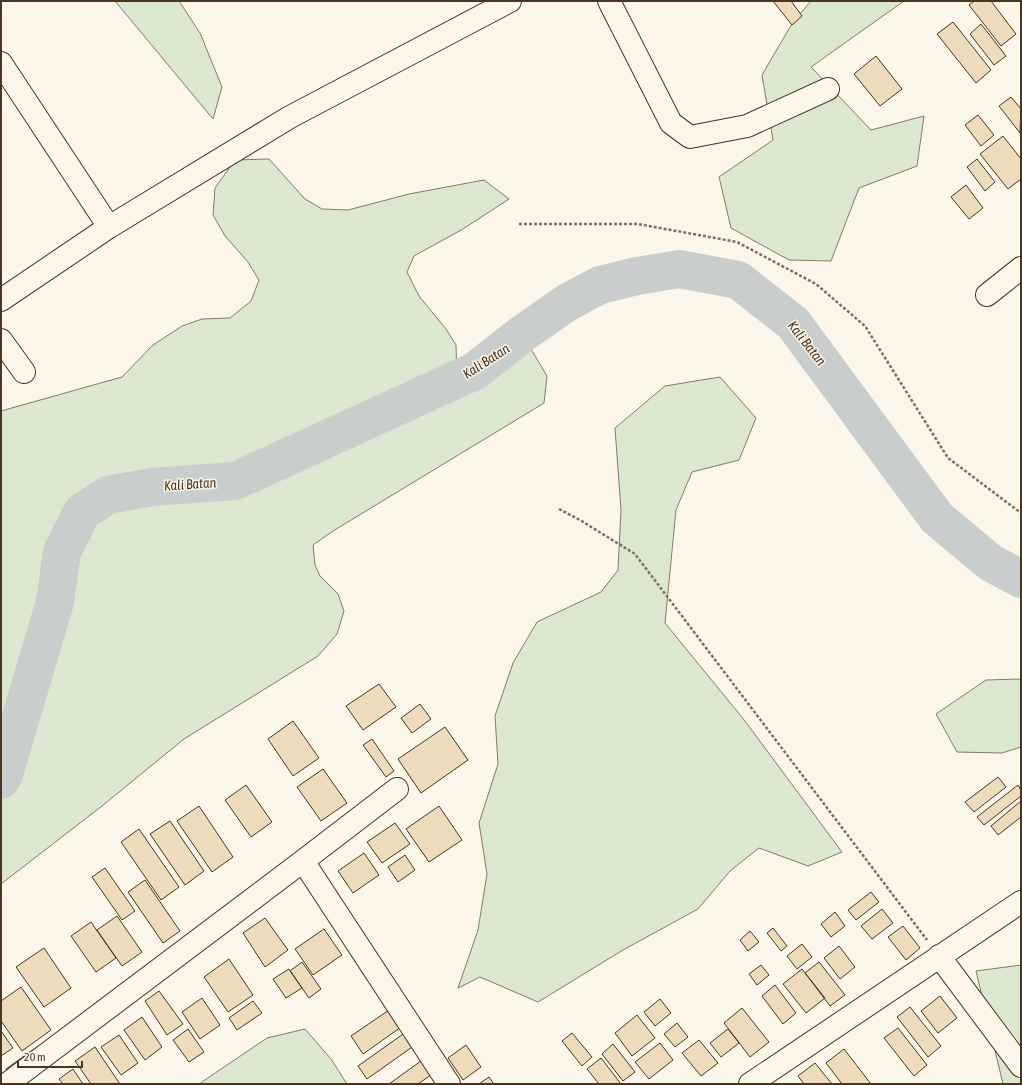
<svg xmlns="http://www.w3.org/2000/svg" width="1022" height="1085" font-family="'Asap Condensed',sans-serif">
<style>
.green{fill:#dce7d0;stroke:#887966}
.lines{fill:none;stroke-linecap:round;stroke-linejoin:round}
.river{stroke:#c9cecd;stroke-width:38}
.building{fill:#ecdcbc;stroke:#4a3520}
.minor-casing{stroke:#4a3520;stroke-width:24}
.path{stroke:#7f6f5c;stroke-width:2.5;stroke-dasharray:3 2;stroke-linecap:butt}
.minor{stroke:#fbf6e9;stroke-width:22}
.labels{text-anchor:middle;stroke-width:3;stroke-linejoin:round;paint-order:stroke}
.water-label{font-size:14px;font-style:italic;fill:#4a3520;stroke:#fbf6e9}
</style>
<rect width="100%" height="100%" fill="#fbf6e9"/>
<!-- green -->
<path class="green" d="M115,1H179L200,33L222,87L213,119Z
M811,1H904L811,67L871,130L924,116L917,166L859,188L831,261L789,260L731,228L719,177L773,140L762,75L793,22Z
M269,159L305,199L322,209L348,210L409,194L484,180L509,199L463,229L414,256L407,272L419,296L446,329L456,345L457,379L475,371L522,334L547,376L544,403L333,531L313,545L315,565L320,576L338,594L344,611L337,634L318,656L184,739L102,806L1,884V411L122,377L153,345L182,326L202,319L230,318L251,301L259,280L248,262L225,236L213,215L215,188L235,160Z
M720,377L756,418L739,460L692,472L676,510L665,623L745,721L842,852L808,866L759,848L730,871L698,909L623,950L538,1002L480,977L458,988L478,930L487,874L479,823L498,764L495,716L513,663L537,622L601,592L618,570L621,510L615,428L665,386Z
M1021,679V747L1002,753L957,752L936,714L986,680Z
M1021,965V1084H1003L976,971Z
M305,1029L331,1059L347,1084H199L267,1038Z"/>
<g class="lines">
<!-- river -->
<path class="river" d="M1,780L4,774L55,602L62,552L82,512L108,495L152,487L235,481L475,371L522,334L568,302L600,285L637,276L679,269L738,280L793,323L937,518L991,563L1021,579"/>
</g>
<!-- building -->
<path class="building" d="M773,1H791L802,16L792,25Z
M974,1H991L1016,34L1001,46L969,5Z
M953,22L991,70L976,83L937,34Z
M981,24L1006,56L994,65L970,34Z
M876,56L902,89L880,106L854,74Z
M1011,97L1021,109L1020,133L999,106Z
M978,115L994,135L981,146L965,125Z
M1003,136L1021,159V179L1008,189L980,154Z
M977,159L995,182L985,191L967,167Z
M966,185L983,208L969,219L951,197Z
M379,684L396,707L363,730L346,706Z
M420,704L431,719L412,733L401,718Z
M293,721L319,758L293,776L268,739Z
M445,727L468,760L421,793L398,759Z
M372,739L394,771L386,777L363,745Z
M323,769L347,803L321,821L297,787Z
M998,777L1006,787L974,812L965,802Z
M246,785L272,822L251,837L225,800Z
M1018,785L1021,790V796L984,825L977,817Z
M1021,801V817L998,835L991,826Z
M199,806L233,857L212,872L177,821Z
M439,806L462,840L429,862L406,829Z
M170,821L204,871L185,885L150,834Z
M395,823L410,844L382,863L367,842Z
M139,829L179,887L161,900L121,842Z
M364,853L379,875L353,893L338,871Z
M405,855L415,870L398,882L388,867Z
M105,868L135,911L122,920L92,877Z
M145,880L180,931L163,943L128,892Z
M871,892L879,902L856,920L848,910Z
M882,909L893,923L872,939L861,926Z
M835,912L845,926L831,937L821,924Z
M117,916L142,952L122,966L97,930Z
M265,918L288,950L265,967L243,933Z
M91,922L116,958L96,972L71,936Z
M903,926L920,948L906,960L888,937Z
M773,928L787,946L781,951L767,933Z
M324,929L342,955L313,975L295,949Z
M750,931L759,942L748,951L740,940Z
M802,944L812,957L797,969L787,956Z
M839,946L855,967L840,979L824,958Z
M44,948L71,988L44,1007L16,967Z
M229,959L253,995L228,1012L204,977Z
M302,962L321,989L309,998L290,971Z
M819,962L845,995L830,1006L805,973Z
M761,965L769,975L757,985L749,974Z
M289,969L302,988L286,998L273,979Z
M802,969L825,998L806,1013L783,984Z
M775,985L796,1013L783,1024L762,996Z
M21,987L51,1030L22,1051L1,1021V1001Z
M159,991L183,1024L167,1035L145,1001Z
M940,996L957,1018L938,1033L921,1011Z
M202,998L220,1025L200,1039L182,1012Z
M660,999L671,1013L655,1026L644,1012Z
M253,1001L262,1013L237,1030L229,1018Z
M910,1007L941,1046L928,1057L897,1017Z
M392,1008L404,1025L363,1054L351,1036Z
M742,1008L769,1042L750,1057L724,1023Z
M637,1015L655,1038L632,1056L615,1033Z
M142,1017L162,1047L145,1060L124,1030Z
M677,1023L688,1037L675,1047L664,1034Z
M898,1028L927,1065L914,1076L884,1038Z
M188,1029L204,1052L189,1062L173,1040Z
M728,1029L739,1043L721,1057L710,1043Z
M1,1031L13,1048L1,1056Z
M406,1032L415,1045L367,1079L358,1066Z
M572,1033L592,1057L582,1066L562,1041Z
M119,1035L138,1063L121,1075L101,1047Z
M699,1040L718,1063L701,1076L682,1053Z
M660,1043L673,1060L649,1079L635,1062Z
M613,1044L635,1072L623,1081L602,1054Z
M466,1045L481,1067L463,1080L448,1058Z
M95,1047L120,1084H91L75,1061Z
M34,1049L38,1054L9,1074L6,1069Z
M844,1049L871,1084H842L826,1063Z
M601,1058L621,1084H599L587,1069Z
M421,1061L431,1075L418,1084H389Z
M815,1063L832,1084H804L798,1076Z
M73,1069L83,1084H63L59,1079Z
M489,1077L494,1084H479Z"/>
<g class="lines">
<!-- minor casing -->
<g class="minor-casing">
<path id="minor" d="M609,1L671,123L690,137L747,126L828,89
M1,63L109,227
M987,295L1021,268
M1,300L109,227L290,117L510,1
M1,340L24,372
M397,789L303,861L449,1084
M939,956L1021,1066
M7,1084L303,861
M750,1084L1021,902"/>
</g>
<!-- path -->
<path class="path" d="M519,224H638L737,242L816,284L865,326L948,458L1021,513
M559,509L580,520L635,554L927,940"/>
<!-- minor -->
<use href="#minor" class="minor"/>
</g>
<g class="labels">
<!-- water labels -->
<g class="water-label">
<text transform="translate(807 343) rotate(52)" y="5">Kali Batan</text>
<text transform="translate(486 361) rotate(-33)" y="5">Kali Batan</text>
<text transform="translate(190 484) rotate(-4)" y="5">Kali Batan</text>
</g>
</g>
<!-- border -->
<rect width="1022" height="1085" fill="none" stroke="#4a3520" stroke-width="4"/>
<!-- scale -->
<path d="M18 1061v6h64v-6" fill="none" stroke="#4a3520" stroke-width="2"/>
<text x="24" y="1061" font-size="12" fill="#4a3520" stroke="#fbf6e9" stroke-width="3" paint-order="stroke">20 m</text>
</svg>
